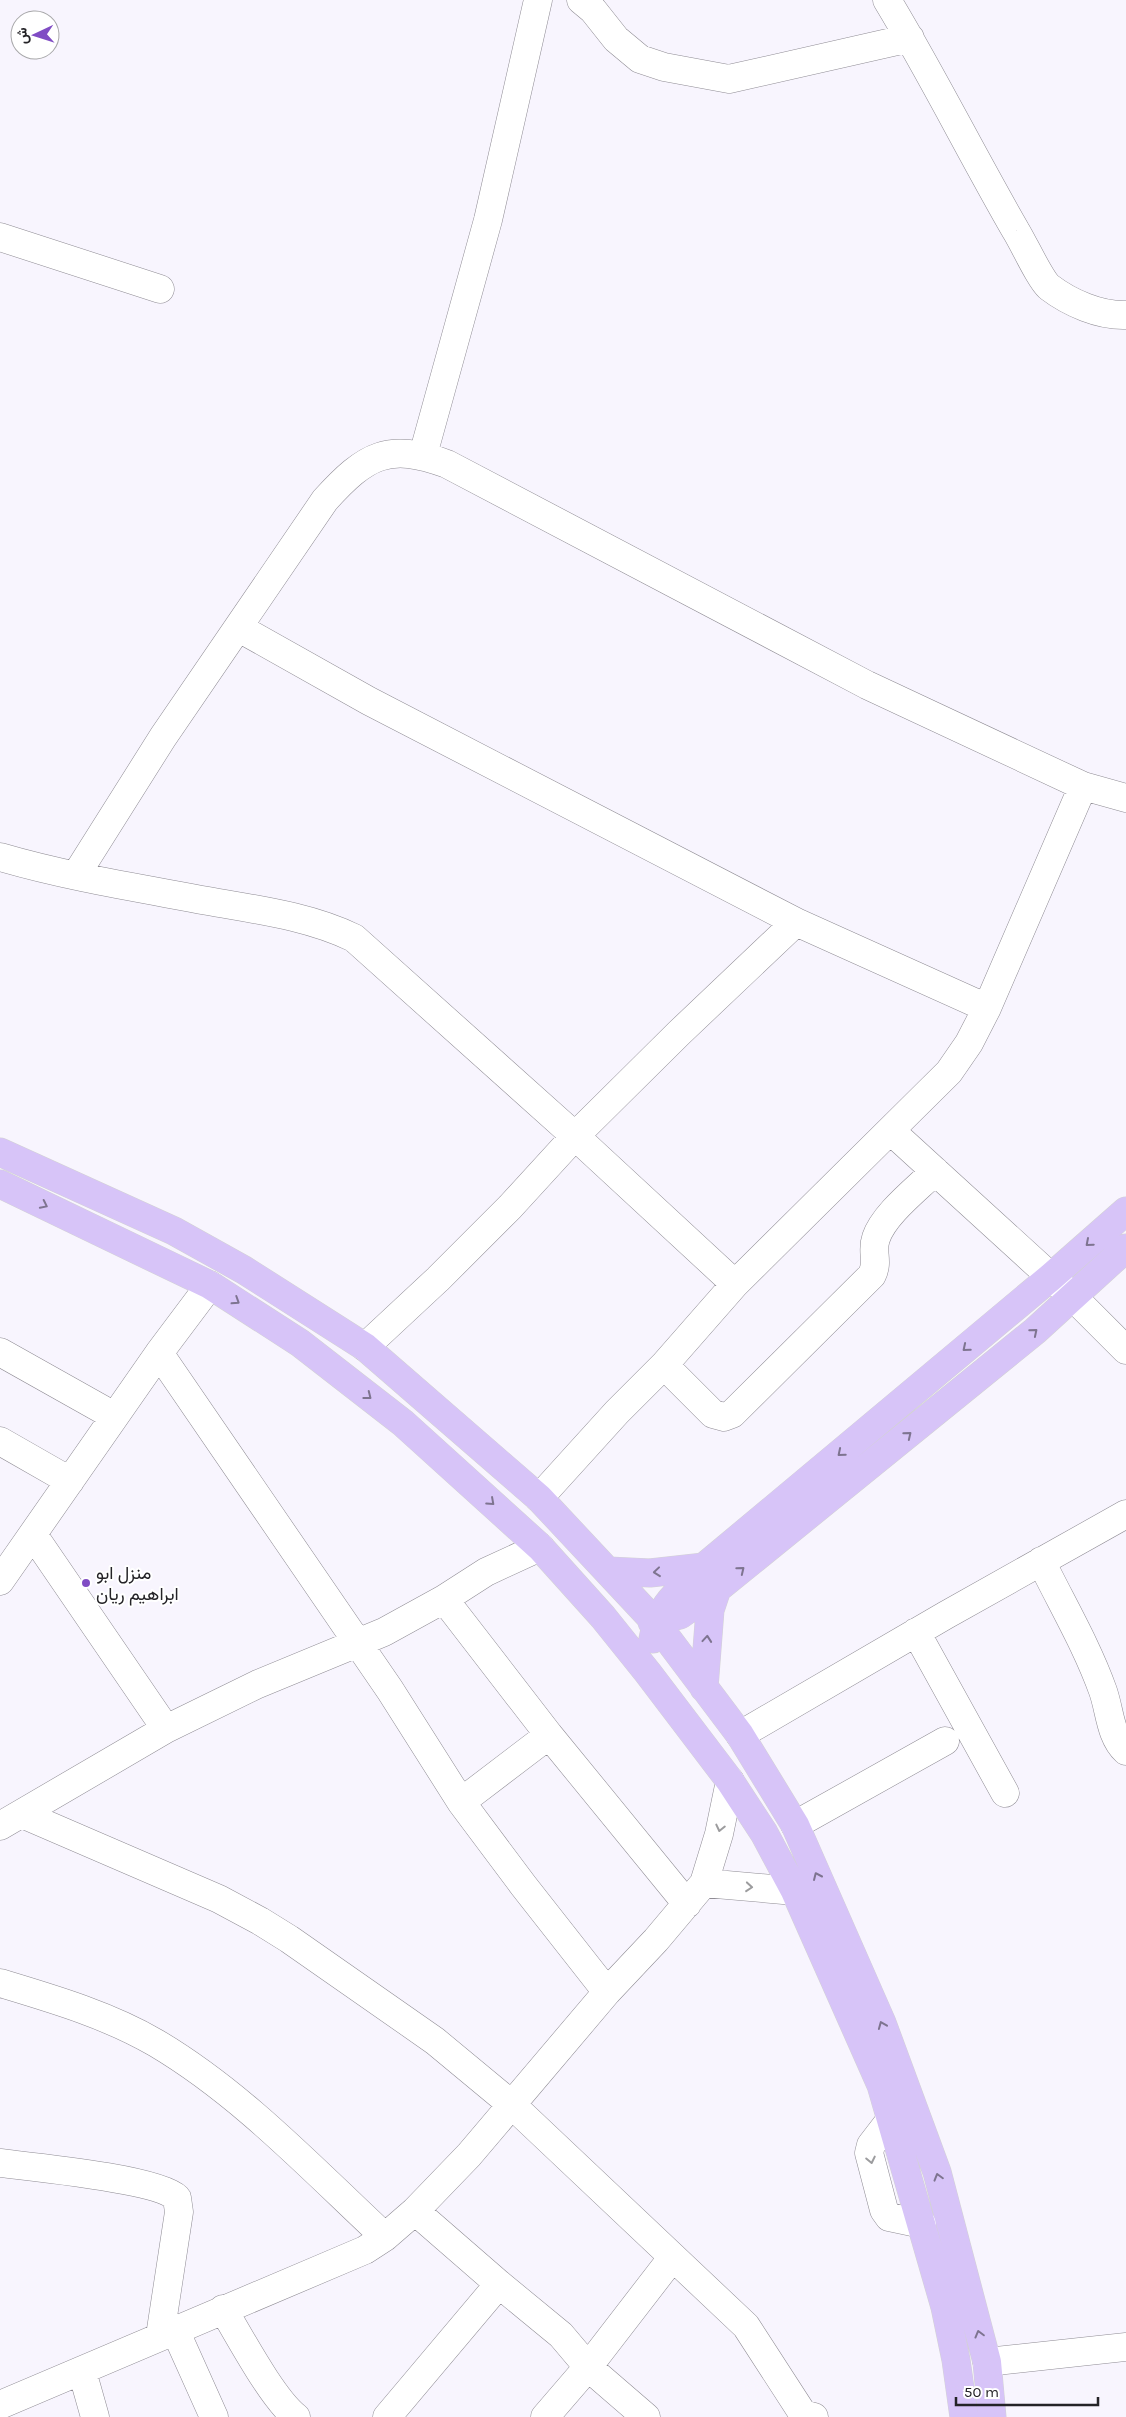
<svg xmlns="http://www.w3.org/2000/svg" width="1126" height="2417" font-family="Karla,Vazirmatn,sans-serif">
<style>
.lines{fill:none;stroke-linecap:round;stroke-linejoin:round}
.minor-casing{stroke:#8f8c94;stroke-width:29}
.major-casing{stroke:#d3d3d4;stroke-width:29}
.minor{stroke:#fff;stroke-width:28}
.major{stroke:#d7c4f8;stroke-width:28}
.oneway{stroke:#7e7490}
.oneway2{stroke:#9c9c9e}
.poi-dot{fill:#804cc4;stroke:#fff;stroke-width:2}
.labels{text-anchor:middle;stroke-width:4;stroke-linejoin:round;paint-order:stroke}
.poi-label{font-size:18px;fill:#242327;stroke:#fff;text-anchor:start}
</style>
<rect width="100%" height="100%" fill="#f8f5fe"/>
<g class="lines">
<!-- minor casing -->
<g class="minor-casing">
<path id="minor" d="M581,0L593,10L616,39L640,59L664,67L729,79L910,38
M887,0C933,76 972,155 1016,231C1024,244 1040,279 1049,287C1070,303 1100,316 1126,315
M0,237L160,289
M423,455L488,220L538,0
M239,628L369,701L796,922L987,1008
M0,857C68,877 139,888 208,901C258,910 308,916 354,938L575,1136L735,1284
M76,875L163,737L325,500C366,455 388,442 447,464L867,685L1083,786L1126,798
M891,1131L1074,1298L1126,1350
M365,1347L438,1279L510,1207L575,1136L679,1033L796,922
M0,1352L114,1416
M159,1353L390,1690L461,1802L523,1885L607,1992
M664,1365L713,1414L724,1417L732,1414L872,1275C879,1261 871,1252 876,1238C884,1214 917,1189 935,1171
M0,1441L70,1481
M539,1498L617,1412L664,1365L735,1284L949,1072L969,1043L987,1008L1083,786
M34,1536L166,1729
M1041,1561C1062,1604 1087,1646 1103,1691C1110,1711 1110,1736 1126,1751
M0,1581L159,1353L210,1285
M444,1599L549,1735L687,1904
M916,1632L1005,1793
M740,1735L946,1615L1126,1514
M461,1802L549,1735
M22,1814L219,1899L260,1921L289,1939L435,2041L511,2104L746,2326L803,2414L814,2417
M795,1825L945,1741
M0,1826L166,1729L258,1684L384,1632L444,1599L486,1572L540,1547
M704,1883L795,1891
M0,1983C53,1999 108,2015 156,2043C242,2094 312,2169 385,2237
M891,2119L871,2145L869,2153L884,2210L889,2217L922,2224
M0,2163C32,2167 158,2179 177,2198L179,2212L160,2336
M415,2211L499,2284L561,2335L588,2367L646,2417
M223,2309C240,2337 272,2398 296,2417
M175,2330L214,2417
M987,2362L1126,2347
M82,2371L95,2417
M0,2405L365,2250L385,2237L415,2211L469,2155L607,1992L656,1940L704,1883L719,1834L730,1781
M387,2417L499,2284
M545,2417L588,2367L672,2258"/>
</g>
<!-- major casing -->
<g class="major-casing">
<path id="major" d="M0,1152L174,1231L244,1270L365,1347L539,1498L655,1622L740,1735L795,1825L882,2023L937,2172L987,2362L992,2417
M0,1184L210,1285L300,1343L403,1423L540,1547L603,1617L648,1673L730,1781L764,1833L795,1891L881,2085L945,2307L956,2360L964,2417
M609,1571L650,1573L704,1567
M652,1622L680,1615L717,1589L1035,1331L1126,1248
M653,1639C658,1605 681,1590 704,1567L1051,1277L1126,1211
M704,1688L710,1610L717,1589"/>
</g>
<!-- minor -->
<use href="#minor" class="minor"/>
<!-- major -->
<use href="#major" class="major"/>
</g>
<!-- one-way arrows -->
<defs><path id="oneway-chevron" d="M-2-3.5L2.5 0L-2 3.5" fill="none" stroke-width="1.6" stroke-linecap="round" stroke-linejoin="round" transform="scale(1.25)"/></defs>
<g class="oneway">
<use href="#oneway-chevron" transform="translate(44 1205) rotate(26)"/>
<use href="#oneway-chevron" transform="translate(1089 1243) rotate(139)"/>
<use href="#oneway-chevron" transform="translate(236 1301) rotate(33)"/>
<use href="#oneway-chevron" transform="translate(1034 1332) rotate(-40)"/>
<use href="#oneway-chevron" transform="translate(966 1348) rotate(140)"/>
<use href="#oneway-chevron" transform="translate(368 1396) rotate(38)"/>
<use href="#oneway-chevron" transform="translate(908 1435) rotate(-39)"/>
<use href="#oneway-chevron" transform="translate(841 1453) rotate(140)"/>
<use href="#oneway-chevron" transform="translate(491 1502) rotate(42)"/>
<use href="#oneway-chevron" transform="translate(741 1570) rotate(-39)"/>
<use href="#oneway-chevron" transform="translate(657 1572) rotate(174)"/>
<use href="#oneway-chevron" transform="translate(707 1639) rotate(-85)"/>
<use href="#oneway-chevron" transform="translate(817 1876) rotate(-114)"/>
<use href="#oneway-chevron" transform="translate(882 2025) rotate(-112)"/>
<use href="#oneway-chevron" transform="translate(938 2177) rotate(-106)"/>
<use href="#oneway-chevron" transform="translate(979 2334) rotate(-105)"/>
</g>
<g class="oneway2">
<use href="#oneway-chevron" transform="translate(720 1828) rotate(103)"/>
<use href="#oneway-chevron" transform="translate(749 1887) rotate(5)"/>
<use href="#oneway-chevron" transform="translate(871 2160) rotate(78)"/>
</g>
<!-- markers -->
<circle class="poi-dot" cx="86" cy="1583" r="5"/>
<g class="labels">
<!-- poi labels -->
<g class="poi-label">
<text x="96" y="1579">منزل ابو<tspan x="96" dy="21">ابراهيم ريان</tspan></text>
</g>
</g>
<!-- north arrow -->
<g transform="translate(35 35) rotate(266)"><circle r="24" fill="#ffffff" stroke="#a7a7a9"/>
<path d="M0-4L9 19L0 12L-9 19Z" fill="#804cc4"/>
<text y="-8" font-size="14" font-weight="bold" text-anchor="middle" fill="#242327">ش</text>
</g>
<!-- scale -->
<path d="M956 2397v8h142v-8" fill="none" stroke="#242327" stroke-width="2.5"/>
<text x="964" y="2397" font-size="15" fill="#242327" stroke="#ffffff" stroke-width="4" paint-order="stroke">50 m</text>
</svg>
